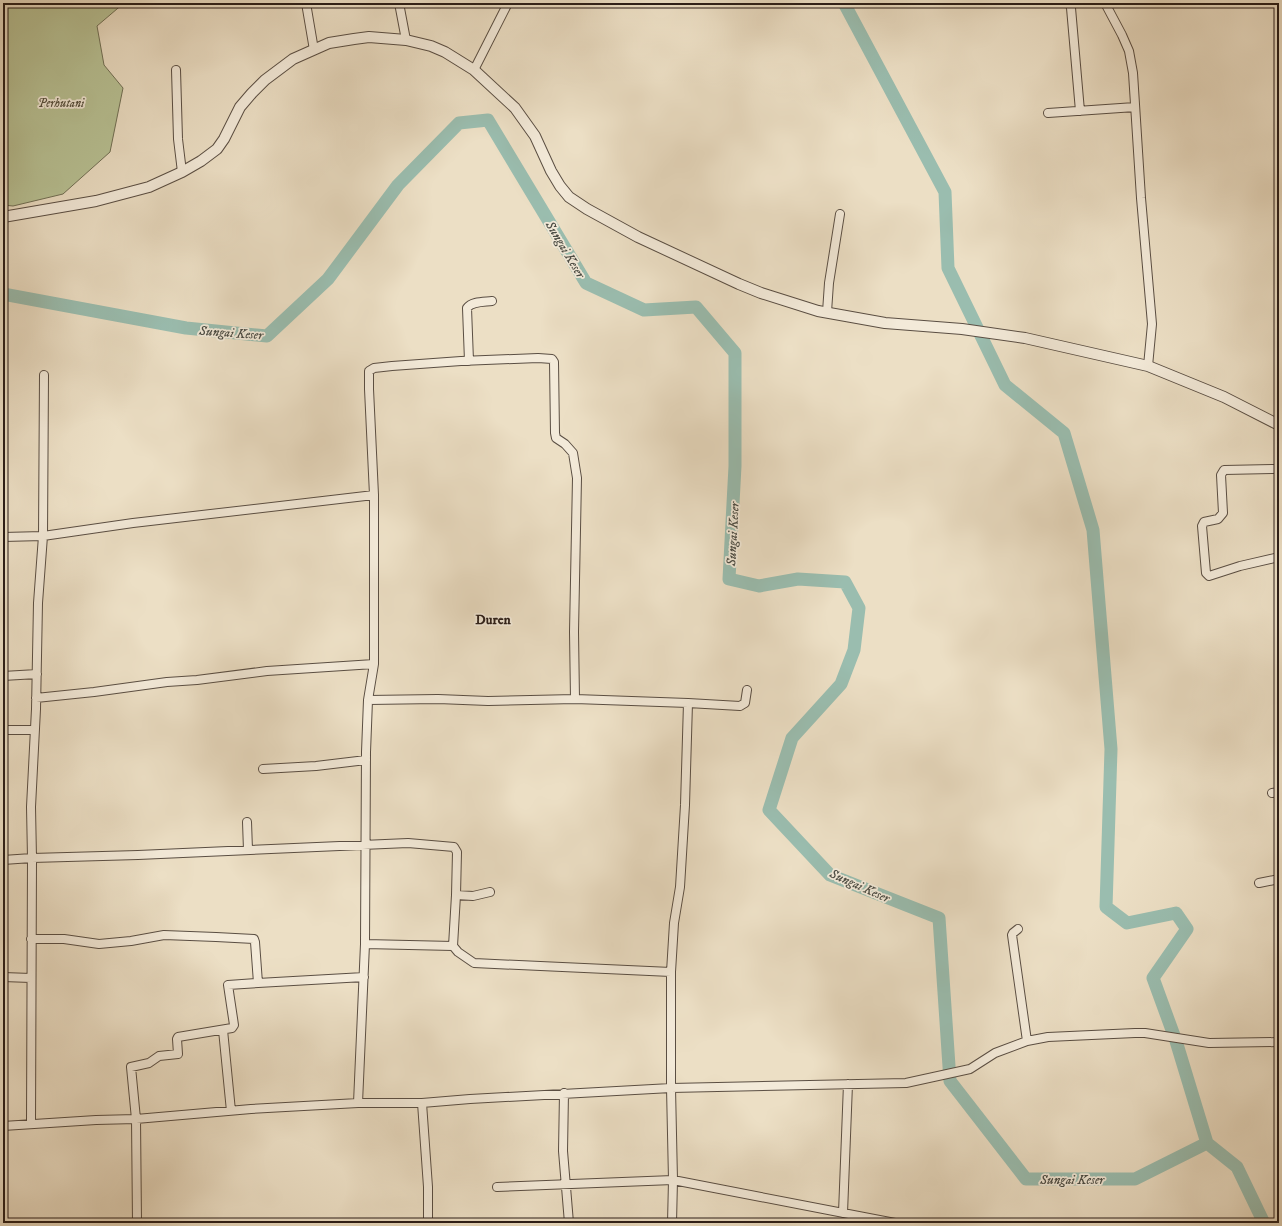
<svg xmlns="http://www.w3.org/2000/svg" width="1282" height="1226" font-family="'IM FELL DW Pica',serif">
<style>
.green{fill:#b8c295;stroke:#717056}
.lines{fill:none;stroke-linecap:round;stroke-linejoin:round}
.river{stroke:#9abdaf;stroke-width:13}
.minor-casing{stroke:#5a4e43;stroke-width:10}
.tertiary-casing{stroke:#5a4e43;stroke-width:12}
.minor{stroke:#f3ead9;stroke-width:8}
.tertiary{stroke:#f3ead9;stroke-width:10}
.labels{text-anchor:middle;stroke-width:3.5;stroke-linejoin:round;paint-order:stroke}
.park-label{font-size:12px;font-style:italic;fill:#554f3e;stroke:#f3ead9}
.water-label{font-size:13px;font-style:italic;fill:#4c4d45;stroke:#f3ead9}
.quarter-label{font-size:14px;font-weight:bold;fill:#2a1d18;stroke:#f3ead9}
</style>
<rect width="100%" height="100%" fill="#ecdfc5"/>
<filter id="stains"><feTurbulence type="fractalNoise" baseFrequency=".005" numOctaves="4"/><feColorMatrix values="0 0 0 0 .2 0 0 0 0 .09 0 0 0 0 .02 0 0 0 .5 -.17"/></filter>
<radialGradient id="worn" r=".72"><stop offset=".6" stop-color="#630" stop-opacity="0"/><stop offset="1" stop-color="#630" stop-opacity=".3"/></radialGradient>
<!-- green -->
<path class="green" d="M3,3H124L97,26L104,65L123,88L110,152L63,194L13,206L3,205Z"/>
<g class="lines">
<!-- river -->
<path class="river" d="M844,3L945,192L948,268L1005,385L1064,433L1093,530L1111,749L1106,907L1127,923L1176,913L1187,929L1153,978L1176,1041L1207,1143
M3,294L186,328L267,336L328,279L398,185L459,123L488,120L586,283L644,310L696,307L735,353V466L729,579L759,586L798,579L845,582L859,608L854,650L841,684L792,738L769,810L830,875L939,918L950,1081L1026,1179H1135L1207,1143L1237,1167L1264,1223"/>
<!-- minor casing -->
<g class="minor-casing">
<path id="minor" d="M306,3L314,50
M399,3L406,40
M1069,3L1071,8L1080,111
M1105,3L1122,35L1129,51L1133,73L1141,198L1152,324L1148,366
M176,70L178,139L182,172
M474,70L508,3
M1048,113L1135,107
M827,312L829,283L840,214
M469,361L467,308C472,301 484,302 492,301
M1273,469L1224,470L1221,475L1223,513L1218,519L1204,522L1202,526L1206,573L1209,576L1240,566L1279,557
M3,537L43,536L44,375
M3,676L37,674
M36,698L94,692L167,682L197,680L267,671L374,664
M368,700L374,664V495L369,389V371L374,368L392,366L461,361L538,358L552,359L554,362L555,433L556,438L565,444L573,453L577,478L574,632L575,699
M688,703L740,706L745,703L747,690
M3,730H35
M263,769L316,766L366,760
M1272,793L1279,792
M247,822L248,850
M3,860L32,858L31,807L36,709L38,603L43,536L133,523L374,495
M1259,883L1279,879
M456,895L473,896L490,892
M1018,929L1013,933L1012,935L1027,1041
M31,939H64L99,944L131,941L164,935L216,937L254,939L255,942L258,983L364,977
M365,944L453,946L458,952L474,963L671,972
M3,977L31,978
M223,1030L231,1111
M564,1093L563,1151L569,1223
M358,1103L365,944L366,752L368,700L438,699L488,701L575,699L688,703L685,805L680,887L674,923L671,972V1088L906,1083L970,1069L995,1053L1027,1041L1048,1037L1135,1033H1145L1209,1043L1279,1042
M422,1103L428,1187V1223
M31,1124L32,858L138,855L408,843L454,847L457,852L456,895L453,946
M3,1126L96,1120L136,1119L251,1109L358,1103H422L470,1099L671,1088L673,1180L672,1223
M497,1187L673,1180L895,1223
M843,1213L848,1084
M137,1223L136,1119L131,1067L149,1063L159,1056L178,1054L177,1039L178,1037L232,1028L234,1025L228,985L258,983"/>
</g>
<!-- tertiary casing -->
<g class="tertiary-casing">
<path id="tertiary" d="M3,217L96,201L149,187L182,172L201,161L217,149L224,139L240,107L252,93L265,80L293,59L329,43L354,39L369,37L406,40L431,46L445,52L474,70L515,108L535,136L551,171L560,186L569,197L587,209L638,237L739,284L761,293L818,311L885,323L962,329L1025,338L1148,366L1224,397L1279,425"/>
</g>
<!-- minor -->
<use href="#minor" class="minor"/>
<!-- tertiary -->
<use href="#tertiary" class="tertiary"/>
</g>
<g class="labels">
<!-- park labels -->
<g class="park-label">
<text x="61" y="107">Perhutani</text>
</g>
<!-- water labels -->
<g class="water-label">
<text transform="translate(566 249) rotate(59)" y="5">Sungai Keser</text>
<text transform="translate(231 332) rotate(4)" y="5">Sungai Keser</text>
<text transform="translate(732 534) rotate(-87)" y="5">Sungai Keser</text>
<text transform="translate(860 885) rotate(24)" y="5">Sungai Keser</text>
<text x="1072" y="1184">Sungai Keser</text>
</g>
<!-- quarter labels -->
<g class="quarter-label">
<text x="493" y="624">Duren</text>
</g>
</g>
<!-- margin -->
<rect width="1282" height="1226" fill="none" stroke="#ecdfc5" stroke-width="16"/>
<rect x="4" y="4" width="1274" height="1218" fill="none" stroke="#2a1d18" stroke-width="2"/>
<rect x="8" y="8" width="1266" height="1210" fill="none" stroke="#2a1d18"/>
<rect width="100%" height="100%" filter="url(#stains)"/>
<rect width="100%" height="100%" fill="url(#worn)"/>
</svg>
